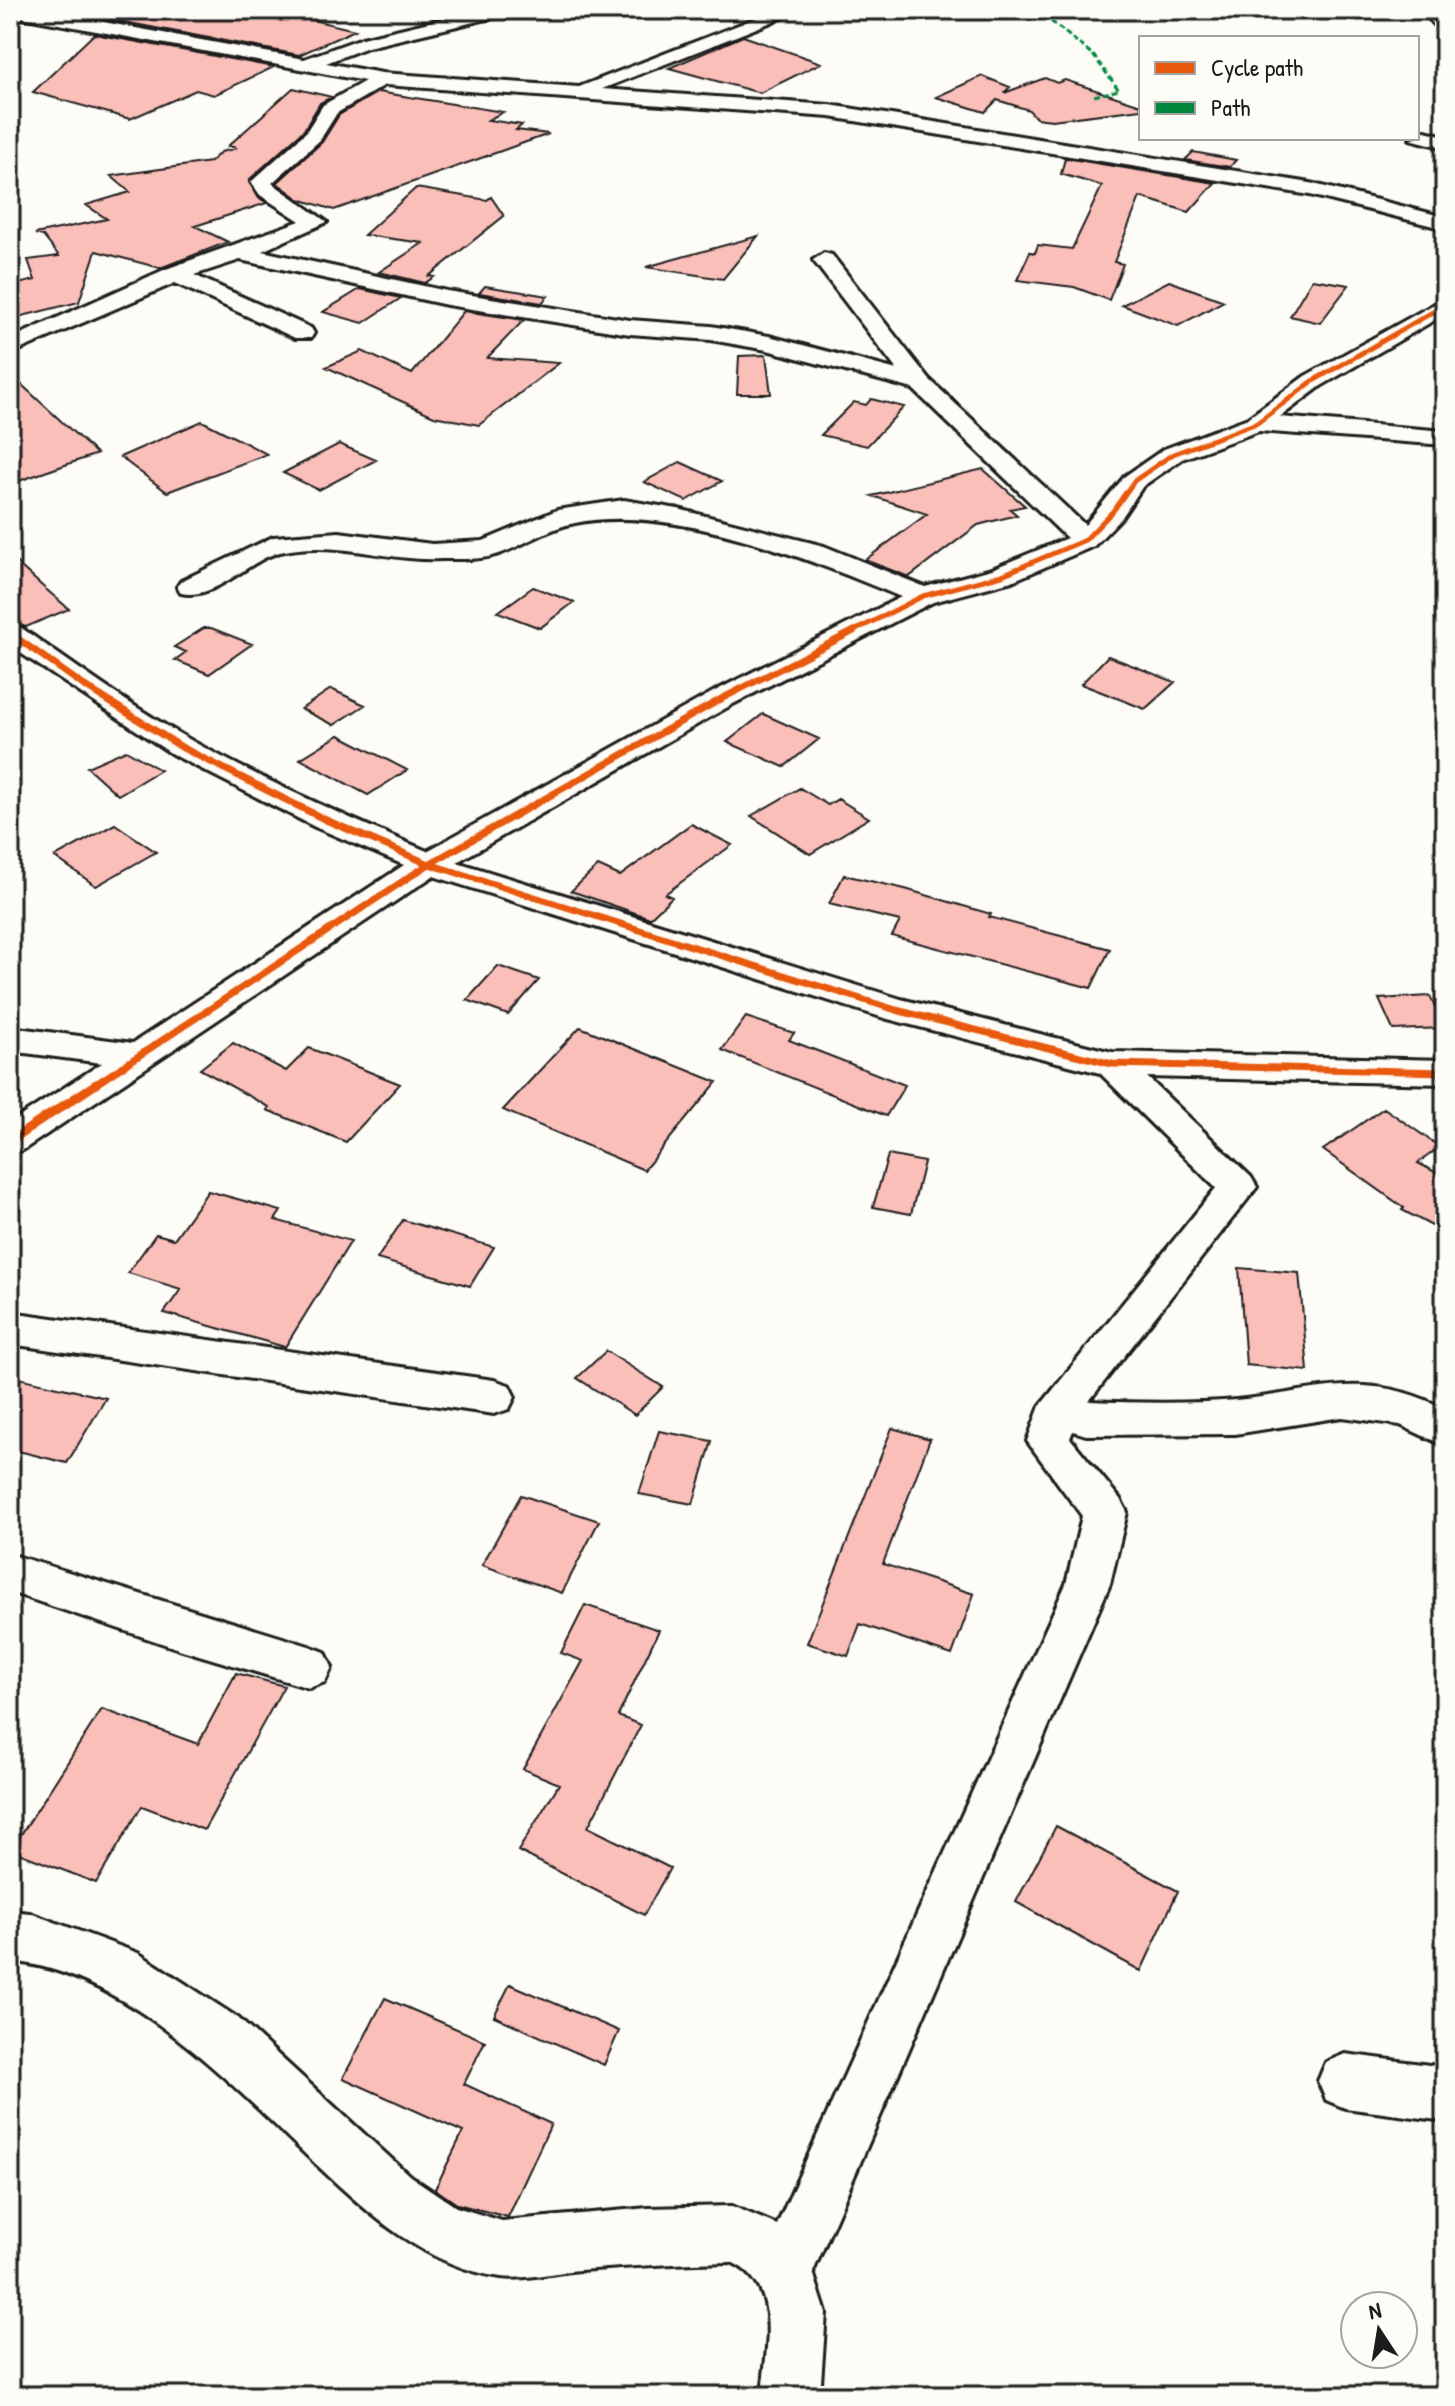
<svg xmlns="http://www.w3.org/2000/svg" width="1455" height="2406" font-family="'Patrick Hand',sans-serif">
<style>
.building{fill:#fbbfb9;stroke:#1c1c1c;stroke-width:2}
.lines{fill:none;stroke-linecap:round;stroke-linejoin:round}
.street-casing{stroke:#1c1c1c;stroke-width:6}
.street{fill:#fdfcf7;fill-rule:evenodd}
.quiet{stroke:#00873e;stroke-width:3;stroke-dasharray:6 3;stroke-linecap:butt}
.cycleway-far2-casing{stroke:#fdfcf7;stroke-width:8}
.cycleway-far1-casing{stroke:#fdfcf7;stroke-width:11}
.cycleway-casing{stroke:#fdfcf7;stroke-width:14}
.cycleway-far2{stroke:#e8590c;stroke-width:5}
.cycleway-far1{stroke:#e8590c;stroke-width:7}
.cycleway{stroke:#e8590c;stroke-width:9}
</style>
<rect width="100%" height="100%" fill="#fdfcf7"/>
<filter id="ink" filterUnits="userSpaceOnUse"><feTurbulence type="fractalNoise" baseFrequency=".0125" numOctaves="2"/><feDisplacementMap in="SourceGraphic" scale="16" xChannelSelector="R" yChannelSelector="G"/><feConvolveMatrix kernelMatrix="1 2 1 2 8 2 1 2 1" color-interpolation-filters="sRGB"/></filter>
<g filter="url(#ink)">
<!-- building -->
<path class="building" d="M60,10H270L355,30L299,55Z
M94,34L274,67L214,95L196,90L130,119L33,92Z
M743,36L821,63L760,93L669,68Z
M982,76L1010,87L1004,93L1045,78L1057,83L1065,80L1141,105V109L1052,120L1036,118L1029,110L997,100L985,112L936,97Z
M293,88L332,97L320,103L304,130L249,180L258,197L267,203L195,226L228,242L160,268L96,251L79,302L10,319V286L35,280L28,260L59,256L43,236L35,234L107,219L86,205L130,192L111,176L210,162L221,152L237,148L228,146Z
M378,92L503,112L488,120L522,125L516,130L549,134L334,210L299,199L277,183L322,142L339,115Z
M1193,152L1236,160L1230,167L1185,160Z
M1065,158L1215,183L1189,212L1140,197L1114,262L1123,264L1109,300L1074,287L1017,280L1030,252L1035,253L1038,245L1072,249L1102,186L1061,174Z
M416,188L487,200L491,197L504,216L429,276L434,277L425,283L379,272L423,243L364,235Z
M758,236L723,279L646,267Z
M1312,279L1349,285L1320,323L1290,316Z
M1169,281L1224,301L1178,326L1122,305Z
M485,286L548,296L542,303L479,293Z
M360,289L401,298L363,323L323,312Z
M464,311L524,320L487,358L559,363L479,425L434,416L326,367L362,351L412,374Z
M766,355L771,394H737L739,356Z
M10,374L97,454L10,484Z
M871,399L904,407L867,446L821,435L854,402L866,405Z
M202,421L267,454L167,492L120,457Z
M339,444L376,460L319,490L283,473Z
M680,462L722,481L686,501L644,482Z
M983,469L1025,506L1010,509L1017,515L978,525L909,577L865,560L927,514L872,496Z
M10,557L41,585L69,609L26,627L10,622Z
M533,587L574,602L540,628L498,612Z
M204,628H211L252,644L209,674L175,660L186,652L174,647Z
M1108,656L1175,682L1145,709L1081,684Z
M331,689L365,705L334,725L301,709Z
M763,714L819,739L784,767L727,742Z
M339,735L407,770L368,795L300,759Z
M126,750L160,770L118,795L87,767Z
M800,788L828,805L838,799L869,818L810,854L751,816Z
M115,824L156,852L96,886L55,857Z
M691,824L732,845L665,894L672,897L650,918L571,891L598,866L620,876Z
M844,875L905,889L991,914L989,917L1110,949L1091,988L892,936L900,921L829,904Z
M498,966L539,980L508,1015L467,1000Z
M1430,996L1444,1028L1393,1030L1379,999Z
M746,1017L794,1033L789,1040L905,1085L886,1116L722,1050Z
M580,1027L717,1082L644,1170L503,1110Z
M233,1043L286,1071L309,1048L400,1084L346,1142L267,1110L269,1107L200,1069Z
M1384,1108L1440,1147L1418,1163L1445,1177V1233L1402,1210L1404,1208L1323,1150Z
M888,1155L924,1162L911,1214L873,1207Z
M208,1191L281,1211L275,1220L351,1241L285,1347L164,1313L181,1289L128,1273L156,1234L174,1239Z
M403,1220L494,1247L470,1286L377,1259Z
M1239,1268L1299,1273L1308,1371L1246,1365Z
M606,1351L663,1387L635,1415L577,1378Z
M10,1376L106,1398L67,1463L10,1449Z
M892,1428L930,1439L883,1564L974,1594L952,1655L860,1624L848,1656L807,1643Z
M659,1431L712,1441L693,1504L639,1494Z
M521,1495L599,1521L562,1593L482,1565Z
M585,1605L659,1630L618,1716L641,1725L588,1827L670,1868L644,1915L518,1851L559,1784L523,1769L583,1661L561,1653Z
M236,1673L284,1686L204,1830L142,1806L96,1883L11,1850L102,1709L198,1744Z
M1056,1826L1178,1891L1141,1971L1016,1902Z
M510,1984L619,2031L604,2065L494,2016Z
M385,1998L485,2041L464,2084L551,2124L508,2217L457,2204L435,2189L463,2132L343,2078Z"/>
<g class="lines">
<!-- street casing -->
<g class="street-casing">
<path id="street" d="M10,10H38L304,59L362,38L480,10H511L508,14L368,47L326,63L382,73L579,87L777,10H802L602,89L830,105L1310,183L1445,217V229L1310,195L830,117L385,85L337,113L320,140L272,183L327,222L262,251L447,291L630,320L711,326L769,336L897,370L813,260L824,253L832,255L929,379L1085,525L1125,476L1164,449L1248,418L1305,376L1445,298V314L1321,386L1280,417L1445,431V445L1259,431L1182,459L1143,486L1122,517L1094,546L1012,581L933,602L733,704L457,862L901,999L1112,1052L1445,1060V1084L1147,1077L1251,1177L1257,1187L1089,1401C1137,1403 1189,1404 1236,1400C1317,1392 1366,1368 1445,1409V1446L1400,1425L1342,1417L1235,1434L1086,1435L1073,1431L1070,1438L1120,1499L1127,1512L1110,1584L813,2272L826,2313L820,2396H762C765,2351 784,2285 731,2262C680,2263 630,2266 580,2270C555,2272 525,2280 501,2277C427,2267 370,2215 318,2166C234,2087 130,1973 10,1961V1911L30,1913L138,1953L238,2018L410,2176L456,2207L502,2221L648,2208L732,2206L777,2225L1066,1584L1082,1516L1027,1441L1040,1406L1216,1188L1100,1073L884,1018L433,876L23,1150L10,1154V1123L102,1063L10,1051V1027L133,1043L404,865L315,827L172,754L10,646V625L20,627C77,667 133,708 194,742C269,783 349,818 427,851L713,692L901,597C811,560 671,503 575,523C548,528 523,546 496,555C480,560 460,559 442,559C388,562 335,539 280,552C248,560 215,601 181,593L177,587L181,581L273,537L339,532L432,544L483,541L557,510L624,500L678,509L824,546L925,587L992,569L1067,538L913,389L767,350L711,340L630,334L447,305L240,260L194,275L311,328L314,333L311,338H295L175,283L10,354V339L166,269L300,221L260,195L251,182L306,132L323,105L365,81L10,15Z
M1423,10H1441L1445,16V33L1439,32Z
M1417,129L1445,136V148L1410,139L1417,138Z
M10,1312L494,1380L509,1385L515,1397L509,1409L494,1414L10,1344Z
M10,1554L309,1646L325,1652L332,1667L325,1682L309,1688L182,1650L10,1592Z
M1345,2054L1445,2067V2121L1345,2108L1326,2100L1318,2081L1326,2062Z"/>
</g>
<!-- street -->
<use href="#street" class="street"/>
<!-- quiet -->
<path class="quiet" d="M1037,10L1093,55L1119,90L1094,96"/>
<!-- cycleway-far2 casing -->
<g class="cycleway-far2-casing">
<path id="cycleway-far2" d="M850,633L923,596L1002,575L1085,540L1113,511L1134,481L1173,454L1257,423L1313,381L1445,305"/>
</g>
<!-- cycleway-far1 casing -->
<g class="cycleway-far1-casing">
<path id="cycleway-far1" d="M10,633L83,685L183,748L326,820L429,864L896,1010L1112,1064L1445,1072
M93,1086L429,864L723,698L854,631"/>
</g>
<!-- cycleway casing -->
<g class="cycleway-casing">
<path id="cycleway" d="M10,1141L96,1084"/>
</g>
<!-- cycleway-far2 -->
<use href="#cycleway-far2" class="cycleway-far2"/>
<!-- cycleway-far1 -->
<use href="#cycleway-far1" class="cycleway-far1"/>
<!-- cycleway -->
<use href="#cycleway" class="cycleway"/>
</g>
</g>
<!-- margin -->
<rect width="1455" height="2406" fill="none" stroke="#fdfcf7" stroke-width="40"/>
<rect x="20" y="20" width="1415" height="2366" fill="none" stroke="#1c1c1c" stroke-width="3" filter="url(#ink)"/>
<!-- legend -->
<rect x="1139" y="36" width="280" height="104" fill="#fdfcf7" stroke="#a3a29f" stroke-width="2"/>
<rect x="1155" y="62" width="40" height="12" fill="#e8590c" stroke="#a3a29f" stroke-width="2"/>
<text x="1211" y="76" font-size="24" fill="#1c1c1c">Cycle path</text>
<rect x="1155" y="102" width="40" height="12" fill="#00873e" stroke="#a3a29f" stroke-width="2"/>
<text x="1211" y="116" font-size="24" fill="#1c1c1c">Path</text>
<!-- north arrow -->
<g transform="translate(1379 2330) rotate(348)"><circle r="38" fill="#fdfcf7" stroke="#a3a29f" stroke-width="2"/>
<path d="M0-6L14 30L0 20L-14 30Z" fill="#1c1c1c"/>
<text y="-12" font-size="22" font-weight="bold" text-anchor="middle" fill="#1c1c1c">N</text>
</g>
</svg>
